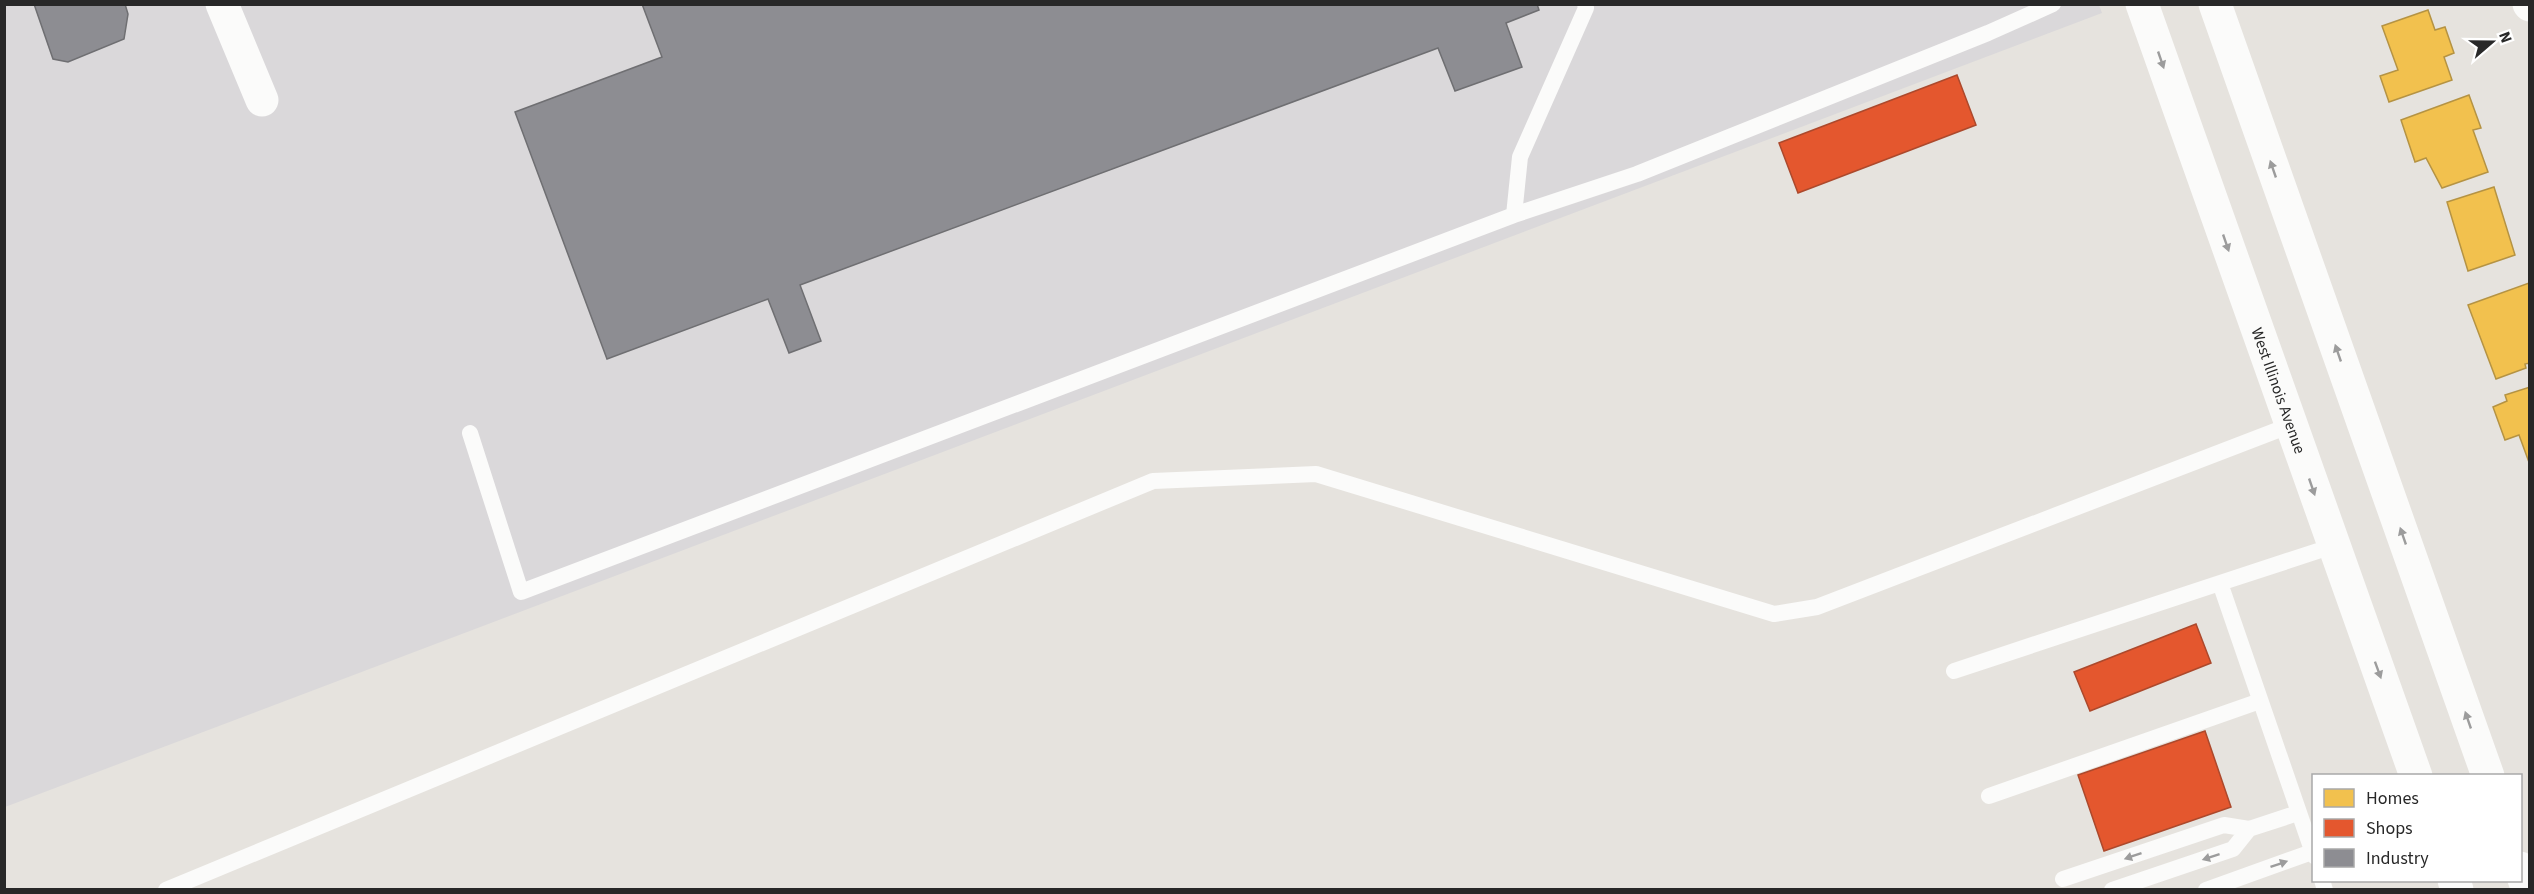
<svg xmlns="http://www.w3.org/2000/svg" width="2534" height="894" font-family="'Source Sans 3',sans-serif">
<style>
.industrial{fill:#dad8da}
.homes{fill:#f2c14e;stroke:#b59343;stroke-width:1.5}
.shops{fill:#e4572e;stroke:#ac492c;stroke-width:1.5}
.industry{fill:#8d8d92;stroke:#6f6f72;stroke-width:1.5}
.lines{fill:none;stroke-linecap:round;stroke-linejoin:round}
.service{stroke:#fbfbfa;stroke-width:16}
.minor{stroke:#fbfbfa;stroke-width:33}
.secondary{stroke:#fbfbfa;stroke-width:33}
.oneway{fill:#9c9c9c}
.labels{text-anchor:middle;stroke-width:6;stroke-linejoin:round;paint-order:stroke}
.street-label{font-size:16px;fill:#282828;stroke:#fff}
</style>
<rect width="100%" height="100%" fill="#e6e3de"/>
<!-- industrial -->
<path class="industrial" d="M5,5H2099L2102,13L5,807Z"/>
<!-- homes -->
<path class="homes" d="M2428,10L2435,30L2445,27L2454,53L2444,57L2452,80L2389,102L2380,76L2398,70L2382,26Z
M2469,95L2481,128L2473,130L2488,172L2442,188L2426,158L2415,162L2401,120Z
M2494,187L2515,255L2468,271L2447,202Z
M2529,283L2530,363L2525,364L2526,368L2496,379L2468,305Z
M2530,387V465L2519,435L2505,440L2493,407L2507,401L2505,395Z"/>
<!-- shops -->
<path class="shops" d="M1957,75L1976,125L1798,193L1779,143Z
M2196,624L2211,663L2090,711L2074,672Z
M2205,731L2231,807L2104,851L2078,775Z"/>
<!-- industry -->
<path class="industry" d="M34,4H125L128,14L124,39L68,62L53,59Z
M642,4H1537L1539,10L1506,23L1522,67L1455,91L1438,48L800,285L821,341L789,353L768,299L607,359L515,112L662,57Z"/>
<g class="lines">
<!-- service -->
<path class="service" d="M1585,4L1586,8L1520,157L1514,215L1637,174L1988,33L2053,4
M470,433L521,592L1514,215
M1954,671L2220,583
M1989,796L2260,701
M2314,856L2220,583L2333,546
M2063,879L2224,825L2249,829
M2322,880L2325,890
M166,890L1153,481L1316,474L1774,614L1817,607L2291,425
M2112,890L2233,849L2249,829L2298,813
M2206,890L2312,852"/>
<!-- minor -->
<path class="minor" d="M222,4L262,100
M2529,4L2530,5"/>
<!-- secondary -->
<g class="secondary">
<path id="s1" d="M2142,4L2416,776"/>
<path d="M2215,4L2488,776"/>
<path d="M2520,868L2528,890"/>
<path d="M2454,880L2457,890"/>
</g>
</g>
<!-- one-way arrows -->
<defs><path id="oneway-solid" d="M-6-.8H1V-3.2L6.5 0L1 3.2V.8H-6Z" transform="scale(1.5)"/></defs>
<g class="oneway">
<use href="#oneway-solid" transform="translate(2161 60) rotate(71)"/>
<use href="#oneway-solid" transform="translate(2273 169) rotate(-109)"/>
<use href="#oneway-solid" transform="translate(2226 243) rotate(71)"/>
<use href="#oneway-solid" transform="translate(2338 353) rotate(-109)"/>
<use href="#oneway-solid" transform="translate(2312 487) rotate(71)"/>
<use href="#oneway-solid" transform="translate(2403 536) rotate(-109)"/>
<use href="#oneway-solid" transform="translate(2378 670) rotate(70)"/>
<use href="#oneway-solid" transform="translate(2468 720) rotate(-109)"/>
<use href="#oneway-solid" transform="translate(2133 856) rotate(161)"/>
<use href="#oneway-solid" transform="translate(2211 857) rotate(162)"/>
<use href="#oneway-solid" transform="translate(2279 864) rotate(-19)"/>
</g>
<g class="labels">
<!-- street labels -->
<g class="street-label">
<text dy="6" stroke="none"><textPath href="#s1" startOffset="410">West Illinois Avenue</textPath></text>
</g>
</g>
<!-- border -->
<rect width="2534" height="894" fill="none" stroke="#282828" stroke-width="12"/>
<!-- legend -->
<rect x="2312" y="774" width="210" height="108" fill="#ffffff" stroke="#a9a9a9" stroke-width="1.5"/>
<rect x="2324" y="789" width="30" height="18" fill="#f2c14e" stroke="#a9a9a9" stroke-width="1.5"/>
<text x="2366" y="804" font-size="18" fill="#282828">Homes</text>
<rect x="2324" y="819" width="30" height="18" fill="#e4572e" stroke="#a9a9a9" stroke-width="1.5"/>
<text x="2366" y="834" font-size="18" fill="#282828">Shops</text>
<rect x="2324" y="849" width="30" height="18" fill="#8d8d92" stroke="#a9a9a9" stroke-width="1.5"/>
<text x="2366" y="864" font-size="18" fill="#282828">Industry</text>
<!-- north arrow -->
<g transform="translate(2492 42) rotate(70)" stroke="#ffffff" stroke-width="4.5" paint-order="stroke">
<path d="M0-4.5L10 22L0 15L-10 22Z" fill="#282828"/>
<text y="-9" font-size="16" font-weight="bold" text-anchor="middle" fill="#282828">N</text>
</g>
</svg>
